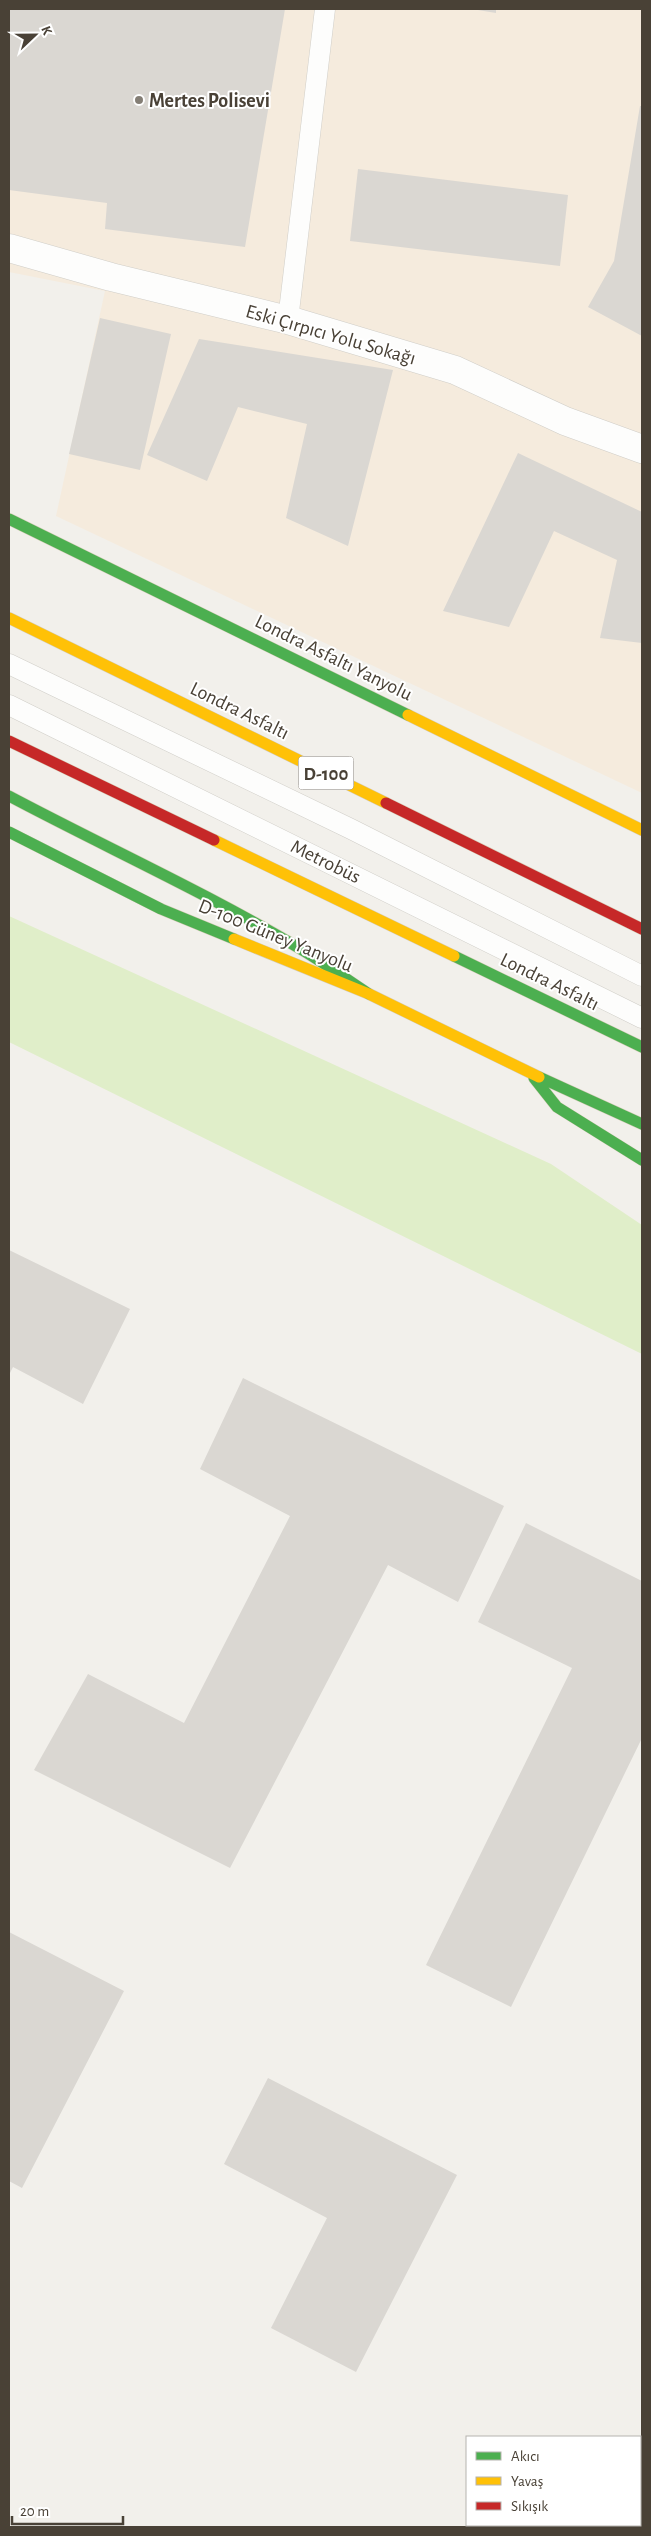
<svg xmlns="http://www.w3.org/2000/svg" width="651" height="2536" font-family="'Alegreya Sans',sans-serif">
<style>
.commercial{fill:#f5ebdd}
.grass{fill:#e0eec9}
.building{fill:#dad7d2}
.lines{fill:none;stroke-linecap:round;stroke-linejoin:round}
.lane-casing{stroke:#d0cec8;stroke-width:21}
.street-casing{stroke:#d0cec8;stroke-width:29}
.fast-casing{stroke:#d5ccb7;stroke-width:12}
.slow-casing{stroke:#d5ccb7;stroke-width:12}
.jam-casing{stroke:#d5ccb7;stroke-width:12}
.lane{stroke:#fdfdfc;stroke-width:20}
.street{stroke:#fdfdfc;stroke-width:28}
.fast{stroke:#4caf50;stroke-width:11}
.slow{stroke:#ffc107;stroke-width:11}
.jam{stroke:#c62828;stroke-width:11}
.poi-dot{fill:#847e75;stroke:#fff;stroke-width:2}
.labels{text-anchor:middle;stroke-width:4;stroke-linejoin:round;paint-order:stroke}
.shield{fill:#fff;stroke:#807a72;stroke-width:1}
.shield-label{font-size:19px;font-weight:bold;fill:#494136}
.poi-label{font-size:20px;font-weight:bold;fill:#494136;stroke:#fff;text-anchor:start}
.street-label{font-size:20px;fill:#494136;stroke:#fff}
</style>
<rect width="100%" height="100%" fill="#f2f0eb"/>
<!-- commercial -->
<path class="commercial" d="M9,9H642V793L56,516L105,291L9,272Z"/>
<!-- grass -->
<path class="grass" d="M9,916L551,1164L642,1225V1354L9,1042Z"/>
<!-- building -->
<path class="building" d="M9,9H285L245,247L105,229L107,203L9,190Z
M472,9H496V13Z
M640,106H642V336L588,307L614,261Z
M358,169L568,195L560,266L350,241Z
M100,318L171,334L140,470L69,454Z
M199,339L393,370L348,546L286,518L307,424L238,407L207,481L147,455Z
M518,453L642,512V643L600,638L617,560L554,531L509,627L443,611Z
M9,1250L130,1309L83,1404L13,1367L9,1375Z
M243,1378L504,1506L458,1602L388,1565L230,1868L34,1770L88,1674L184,1723L290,1516L200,1469Z
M526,1523L642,1581V1738L511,2007L426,1965L572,1668L478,1622Z
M9,1932L124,1991L22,2188L9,2181Z
M268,2078L457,2175L356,2372L271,2328L327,2218L224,2164Z"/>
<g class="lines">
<!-- lane casing -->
<g class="lane-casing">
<path id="lane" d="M288,320L325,9
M9,664L351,829L642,976
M9,705L642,1018"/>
</g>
<!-- street casing -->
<g class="street-casing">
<path id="street" d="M9,248L111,277L288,320L455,370L565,421L642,449"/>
</g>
<!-- fast casing -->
<g class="fast-casing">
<path id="fast" d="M9,519L408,715
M9,796C105,847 205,892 299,948C323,962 346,979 369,994
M9,832L161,909L234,939
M454,956L642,1047
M539,1077L642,1124
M534,1078L557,1107L642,1160"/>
</g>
<!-- slow casing -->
<g class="slow-casing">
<path id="slow" d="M9,618L386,803
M408,715L642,830
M214,840L454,956
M234,939L369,994L539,1077"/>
</g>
<!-- jam casing -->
<g class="jam-casing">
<path id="jam" d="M9,741L214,840
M386,803L642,929"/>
</g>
<!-- lane -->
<use href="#lane" class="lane"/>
<!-- street -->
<use href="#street" class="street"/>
<!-- fast -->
<use href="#fast" class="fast"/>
<!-- slow -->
<use href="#slow" class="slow"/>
<!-- jam -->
<use href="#jam" class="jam"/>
</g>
<!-- markers -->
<circle class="poi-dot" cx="139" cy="100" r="5"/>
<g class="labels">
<!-- shield labels -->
<rect class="shield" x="298.5" y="756.5" width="55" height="33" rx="4"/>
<g class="shield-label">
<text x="326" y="780">D-100</text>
</g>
<!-- poi labels -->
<g class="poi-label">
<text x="149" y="107">Mertes Polisevi</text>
</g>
<!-- street labels -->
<g class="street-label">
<text transform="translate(331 334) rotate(16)" y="7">Eski Çırpıcı Yolu Sokağı</text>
<text transform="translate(334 657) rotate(26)" y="7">Londra Asfaltı Yanyolu</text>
<text transform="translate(240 710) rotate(26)" y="7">Londra Asfaltı</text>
<text transform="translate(326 861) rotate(26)" y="7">Metrobüs</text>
<text transform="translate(276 935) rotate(22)" y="7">D-100 Güney Yanyolu</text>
<text transform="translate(550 981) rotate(26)" y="7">Londra Asfaltı</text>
</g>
</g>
<!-- border -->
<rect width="651" height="2536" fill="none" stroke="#494136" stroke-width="20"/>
<!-- legend -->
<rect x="466" y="2436" width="175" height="90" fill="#ffffff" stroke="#b6b3af"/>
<rect x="476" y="2452" width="25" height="8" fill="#4caf50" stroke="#b6b3af"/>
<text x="511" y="2461" font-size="15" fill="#494136">Akıcı</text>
<rect x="476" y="2477" width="25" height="8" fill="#ffc107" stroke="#b6b3af"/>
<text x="511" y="2486" font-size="15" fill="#494136">Yavaş</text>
<rect x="476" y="2502" width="25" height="8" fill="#c62828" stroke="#b6b3af"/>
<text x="511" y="2511" font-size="15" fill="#494136">Sıkışık</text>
<!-- north arrow -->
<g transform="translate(35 35) rotate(68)" stroke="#ffffff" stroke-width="4" paint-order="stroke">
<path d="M0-4L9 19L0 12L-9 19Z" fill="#494136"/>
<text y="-8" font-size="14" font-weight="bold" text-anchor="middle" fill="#494136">K</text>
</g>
<!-- scale -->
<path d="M12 2516v8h111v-8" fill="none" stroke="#494136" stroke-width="2.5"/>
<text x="20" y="2516" font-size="15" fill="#494136" stroke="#ffffff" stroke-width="4" paint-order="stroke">20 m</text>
</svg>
